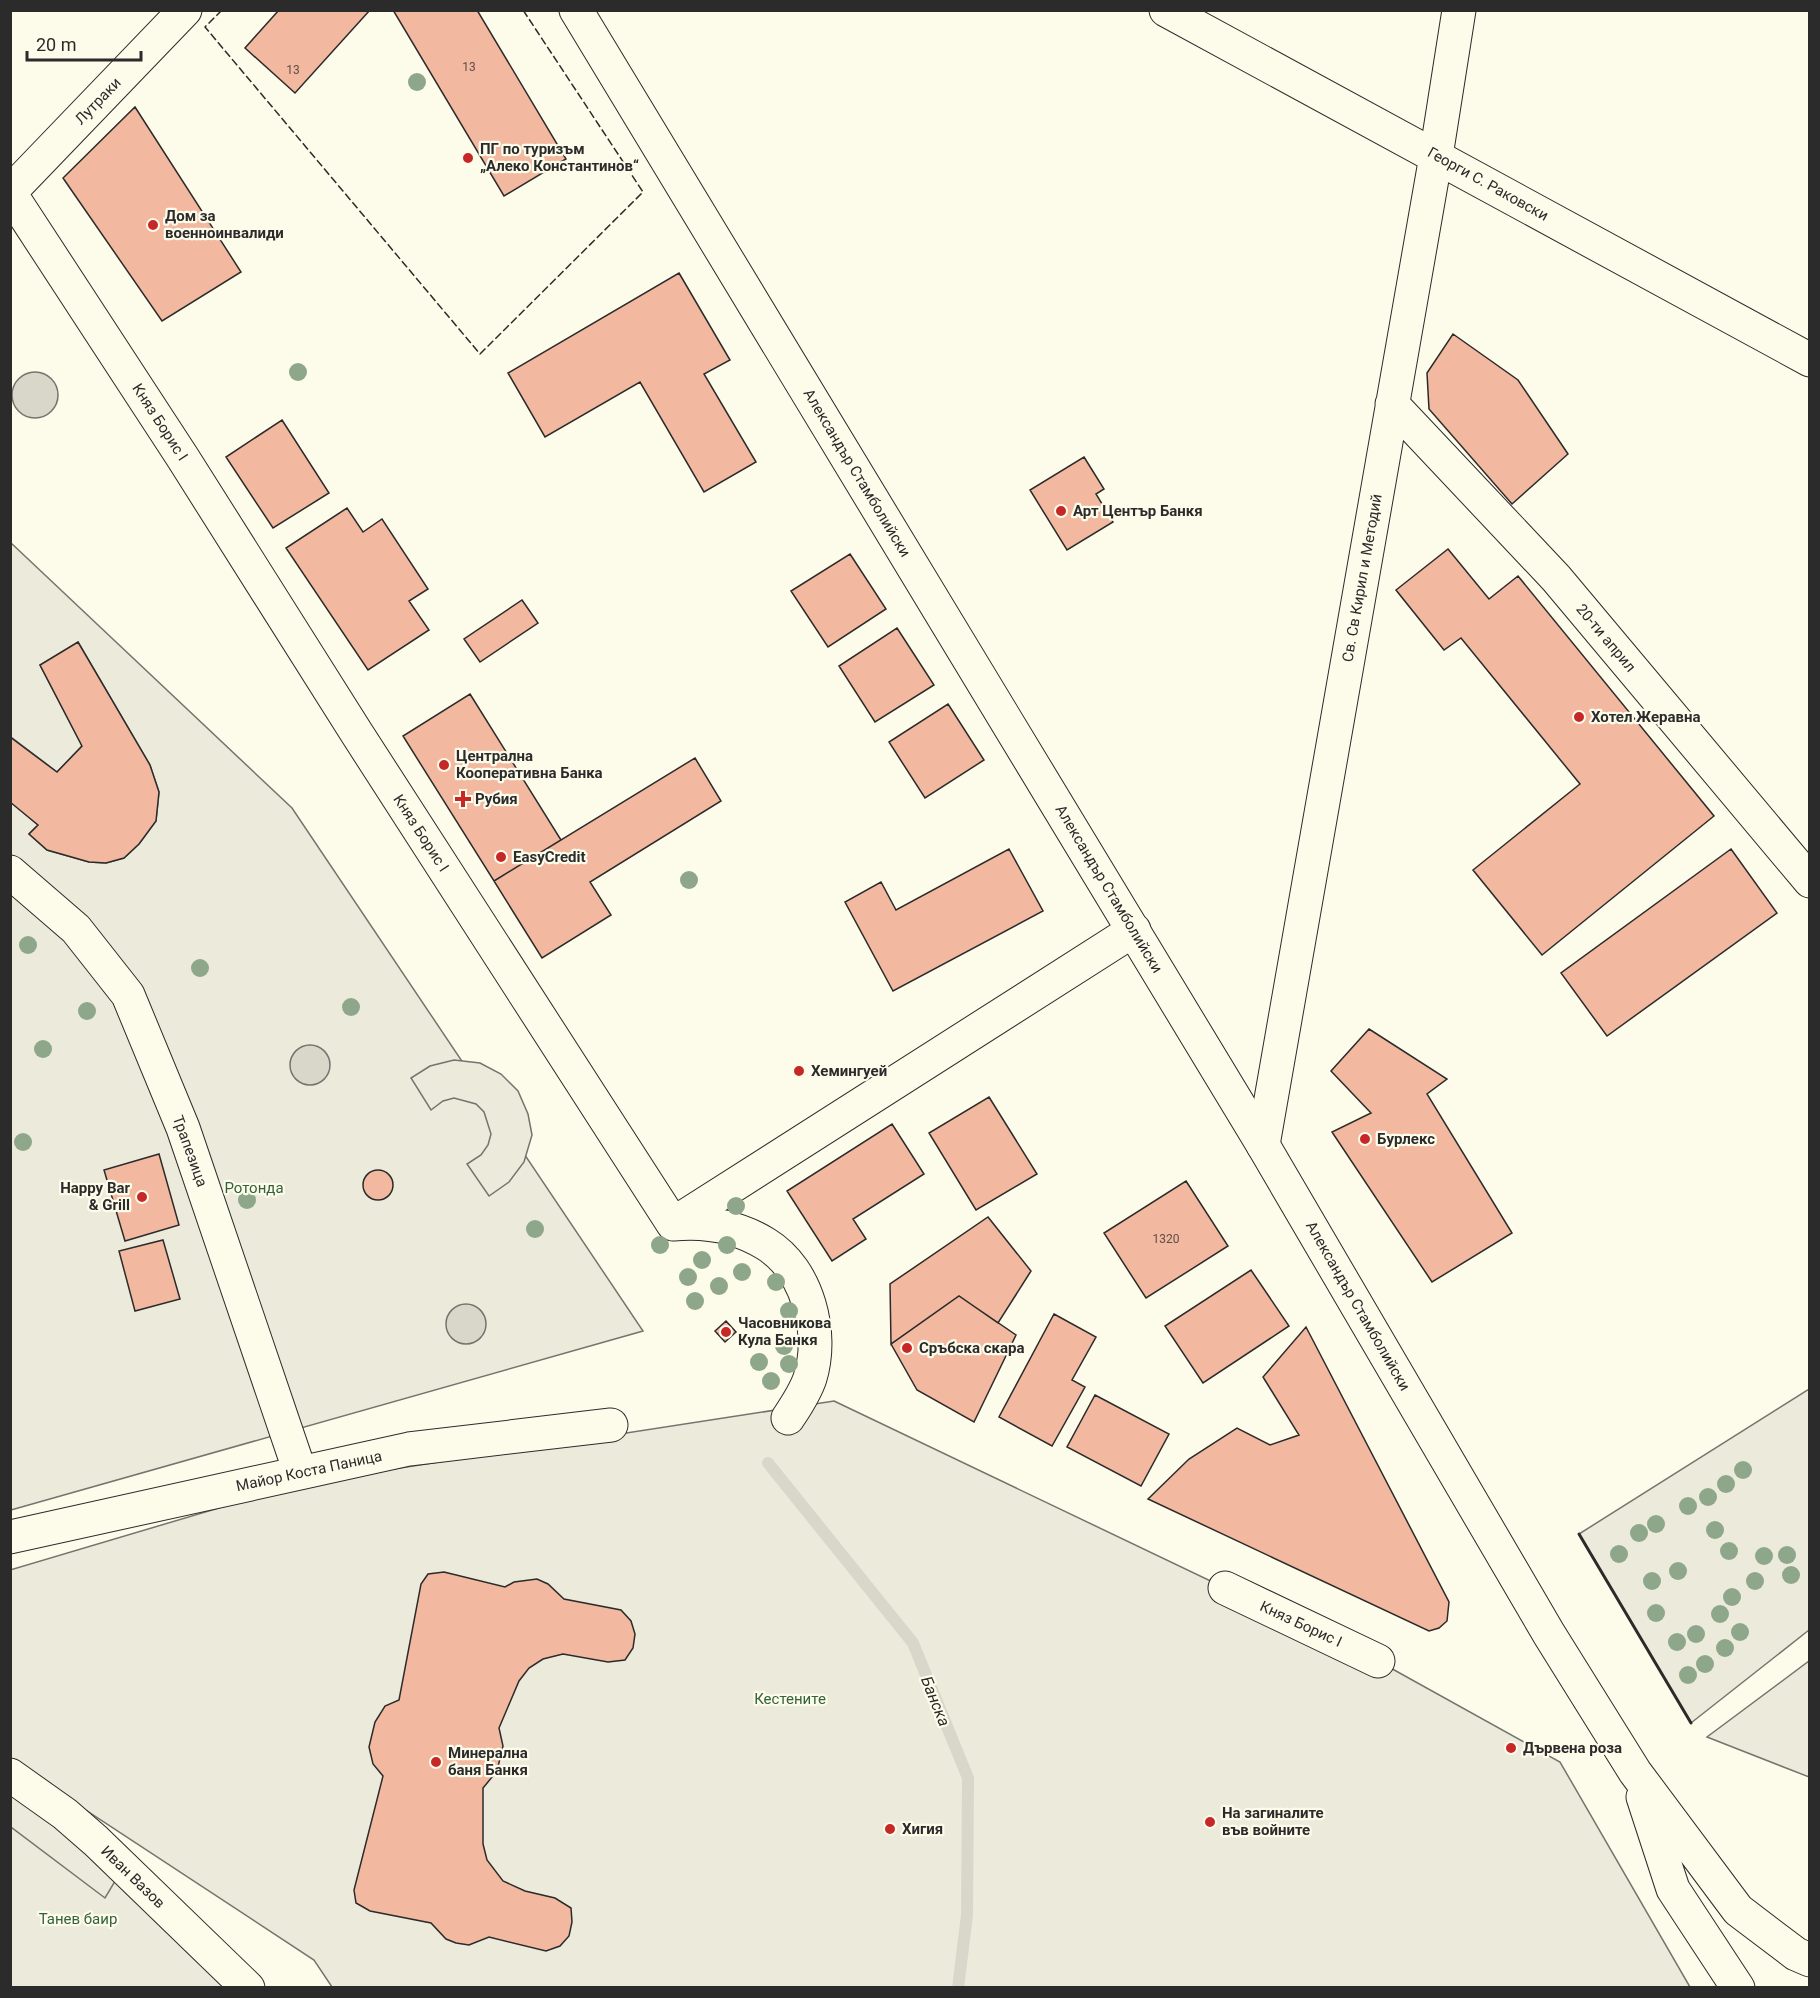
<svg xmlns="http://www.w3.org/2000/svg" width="1820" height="1998" font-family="Roboto,sans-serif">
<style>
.green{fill:#ecebdb;stroke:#74746e;stroke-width:1.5}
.parking{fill:#eceadb;stroke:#74746e;stroke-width:1.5}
.water{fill:#d8d7c9;stroke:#74746e;stroke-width:1.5}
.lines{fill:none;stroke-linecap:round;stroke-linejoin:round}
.stream{stroke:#d8d7c9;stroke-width:12}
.building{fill:#f2b8a0;stroke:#2b2b2b;stroke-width:1.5}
.street-casing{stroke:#2b2b2b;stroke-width:35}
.secondary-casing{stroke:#2b2b2b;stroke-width:35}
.street{stroke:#fdfbea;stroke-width:33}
.secondary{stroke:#fdfbea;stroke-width:33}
.fence{stroke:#2b2b2b;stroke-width:1.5;stroke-dasharray:8 3;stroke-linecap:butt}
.wall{stroke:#2b2b2b;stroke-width:3}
.tree{fill:#8ea78a}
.poi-dot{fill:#c62828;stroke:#fdfbea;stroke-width:2}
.labels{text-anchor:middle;stroke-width:4.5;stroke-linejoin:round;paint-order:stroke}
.number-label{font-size:12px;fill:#5d4e48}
.street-label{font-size:15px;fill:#2b2b2b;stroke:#fdfbea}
.poi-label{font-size:15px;font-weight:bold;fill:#2b2b2b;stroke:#fdfbea;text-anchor:start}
.park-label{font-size:15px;fill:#34623c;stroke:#fdfbea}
.water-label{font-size:16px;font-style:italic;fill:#2b2b2b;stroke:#fdfbea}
</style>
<rect width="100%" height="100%" fill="#fdfbea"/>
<!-- green -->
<path class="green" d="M10,542L292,808L643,1331L11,1510V802L38,825L29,834L47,850L89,862L106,863L124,858L139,844L156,821L159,792L150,765L78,642L40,665L82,746L57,772L11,737Z
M1809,1389V1630L1691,1723L1579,1534Z
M834,1401L1378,1661L1560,1762L1690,1987H332L314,1960L11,1761L10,1570L303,1483Z
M1809,1661V1777L1707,1737Z
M10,1775L248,1987H11Z"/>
<!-- parking -->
<path class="parking" d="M454,1060L480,1063L501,1074L518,1091L528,1114L532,1135L524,1162L509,1182L489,1196L467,1164L481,1155L488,1145L491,1134L484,1112L476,1104L454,1098L443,1101L431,1110L411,1078L430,1066Z
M10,1773L123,1868L105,1898L11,1827Z"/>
<!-- water -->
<path class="water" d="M12 395a23 23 0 1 1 46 0a23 23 0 1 1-46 0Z
M290 1065a20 20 0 1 1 40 0a20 20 0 1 1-40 0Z
M446 1324a20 20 0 1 1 40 0a20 20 0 1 1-40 0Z"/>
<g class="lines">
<!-- stream -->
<path class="stream" d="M768,1463L913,1643L968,1778L967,1915L958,1988"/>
</g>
<!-- building -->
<path class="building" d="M279,10H370L295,93L245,48Z
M393,10H477L566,159L504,196Z
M135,107L241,272L162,321L63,178Z
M679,273L730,360L704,374L756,462L704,492L640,382L545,437L508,373Z
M1453,334L1518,380L1568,454L1512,504L1429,409L1427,373Z
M282,420L329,493L273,528L226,457Z
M1084,457L1104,489L1096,494L1113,522L1067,550L1030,490Z
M347,508L363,532L382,519L428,589L409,601L429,630L368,670L286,548Z
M1448,549L1489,599L1518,576L1714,816L1542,955L1473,870L1580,784L1461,638L1444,650L1396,590Z
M850,554L886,609L828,647L791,591Z
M522,600L538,623L480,662L464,639Z
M897,628L934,685L875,722L839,666Z
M78,642L150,765L159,792L156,821L139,844L124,858L106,863L89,862L47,850L29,834L38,825L10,802V737L57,772L82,746L40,665Z
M470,694L561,840L494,881L403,736Z
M948,704L984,760L925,798L889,742Z
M695,758L721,801L590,882L611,915L542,958L494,881Z
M1009,849L1043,911L893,991L845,902L881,882L896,910Z
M1731,849L1777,913L1607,1036L1561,973Z
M1369,1029L1447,1079L1427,1094L1512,1233L1432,1282L1332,1132L1371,1113L1331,1071Z
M989,1097L1037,1174L976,1210L929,1133Z
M892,1124L924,1174L853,1219L866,1239L832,1261L787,1191Z
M159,1154L179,1225L125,1241L104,1170Z
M363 1185a15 15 0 1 1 30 0a15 15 0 1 1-30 0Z
M1186,1181L1228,1246L1146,1298L1104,1233Z
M988,1217L1031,1271L998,1323L959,1296L891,1344L890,1284Z
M163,1240L180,1299L135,1311L119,1251Z
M1251,1270L1289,1326L1203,1383L1165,1326Z
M959,1296L1016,1335L974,1422L917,1390L891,1344Z
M1054,1314L1096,1337L1072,1380L1085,1387L1052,1446L999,1417Z
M726,1321L736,1332L725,1342L715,1331Z
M1306,1327L1449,1602L1447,1621L1439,1628L1429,1631L1148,1499L1189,1459L1237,1428L1270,1445L1299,1435L1263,1377Z
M1095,1395L1169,1434L1141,1486L1067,1447Z
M444,1572L505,1587L514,1582L537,1579L548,1584L564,1599L621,1610L631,1621L635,1634L633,1648L625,1660L608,1662L563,1654L543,1659L529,1668L519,1681L499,1728L503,1746L497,1771L483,1788V1844L487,1860L503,1881L525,1891L555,1898L571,1908L572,1922L569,1936L560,1946L546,1951L489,1937L469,1945L456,1943L446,1939L431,1923L370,1911L356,1903L354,1890L383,1776L373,1764L369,1747L375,1722L385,1706L399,1700L421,1584L428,1574Z"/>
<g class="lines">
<!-- street casing -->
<g class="street-casing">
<path id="street" d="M1166,10L1810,360
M10,192L185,10
M10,193L183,458L356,732L673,1224
M1392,404L1556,578L1810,881
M10,872L76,929L128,995L183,1128L300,1472
M1263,1145L1436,156L1459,10
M673,1224L1134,930
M673,1224C705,1221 737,1226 766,1244C808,1270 824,1333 810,1378C805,1393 796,1406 788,1418
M10,1537L409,1449L611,1425
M1225,1588L1378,1661
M10,1775L65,1814L96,1841L248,1988"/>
</g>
<!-- secondary casing -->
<g class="secondary-casing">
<path id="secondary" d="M576,10L1263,1145L1549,1634L1635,1772L1738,1910L1796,1954L1810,1960
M1643,1797L1673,1889L1738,1988"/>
</g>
<!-- street -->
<use href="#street" class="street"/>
<!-- secondary -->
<use href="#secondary" class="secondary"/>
<!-- fence -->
<path class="fence" d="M222,10L205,27L480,354L643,192L523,10"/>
<!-- wall -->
<path class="wall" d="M1579,1534L1691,1723"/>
</g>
<!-- trees -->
<g class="tree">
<circle cx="417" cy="82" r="9"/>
<circle cx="298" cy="372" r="9"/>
<circle cx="689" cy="880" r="9"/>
<circle cx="28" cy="945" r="9"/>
<circle cx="200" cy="968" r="9"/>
<circle cx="351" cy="1007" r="9"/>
<circle cx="87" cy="1011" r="9"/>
<circle cx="43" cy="1049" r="9"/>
<circle cx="23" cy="1142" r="9"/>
<circle cx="247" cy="1200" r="9"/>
<circle cx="736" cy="1206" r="9"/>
<circle cx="535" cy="1229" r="9"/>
<circle cx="660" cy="1245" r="9"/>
<circle cx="727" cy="1245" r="9"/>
<circle cx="702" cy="1260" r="9"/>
<circle cx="742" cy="1272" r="9"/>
<circle cx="688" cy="1277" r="9"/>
<circle cx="776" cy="1282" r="9"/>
<circle cx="719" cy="1286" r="9"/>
<circle cx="695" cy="1301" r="9"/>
<circle cx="789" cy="1311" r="9"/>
<circle cx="784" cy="1346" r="9"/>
<circle cx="759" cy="1362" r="9"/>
<circle cx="789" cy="1364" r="9"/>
<circle cx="771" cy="1381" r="9"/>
<circle cx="1743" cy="1470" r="9"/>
<circle cx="1726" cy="1484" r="9"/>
<circle cx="1708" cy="1497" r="9"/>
<circle cx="1688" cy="1506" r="9"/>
<circle cx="1656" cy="1524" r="9"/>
<circle cx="1715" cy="1530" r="9"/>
<circle cx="1639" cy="1533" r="9"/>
<circle cx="1729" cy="1551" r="9"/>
<circle cx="1619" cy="1554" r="9"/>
<circle cx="1787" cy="1555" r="9"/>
<circle cx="1764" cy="1556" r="9"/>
<circle cx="1678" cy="1571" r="9"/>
<circle cx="1791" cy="1575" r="9"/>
<circle cx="1652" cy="1581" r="9"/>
<circle cx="1755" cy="1581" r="9"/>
<circle cx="1732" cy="1597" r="9"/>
<circle cx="1656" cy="1613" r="9"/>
<circle cx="1720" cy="1614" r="9"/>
<circle cx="1740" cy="1632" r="9"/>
<circle cx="1696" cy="1634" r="9"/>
<circle cx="1677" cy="1642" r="9"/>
<circle cx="1725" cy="1648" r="9"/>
<circle cx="1705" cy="1664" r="9"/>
<circle cx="1688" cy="1675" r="9"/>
</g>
<!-- markers -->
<g class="poi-dot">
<circle cx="468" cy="158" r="6"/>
<circle cx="153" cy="225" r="6"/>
<circle cx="1061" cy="511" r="6"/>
<circle cx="1579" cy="717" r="6"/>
<circle cx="444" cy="765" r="6"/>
<path d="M460 790h6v6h6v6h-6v6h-6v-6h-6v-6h6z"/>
<circle cx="501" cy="857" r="6"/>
<circle cx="799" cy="1071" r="6"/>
<circle cx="1365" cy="1139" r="6"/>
<circle cx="142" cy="1197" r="6"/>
<circle cx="726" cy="1332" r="6"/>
<circle cx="907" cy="1348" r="6"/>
<circle cx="1511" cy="1748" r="6"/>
<circle cx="436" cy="1762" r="6"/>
<circle cx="1210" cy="1822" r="6"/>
<circle cx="890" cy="1829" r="6"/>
</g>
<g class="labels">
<!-- number labels -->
<g class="number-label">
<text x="469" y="71">13</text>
<text x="293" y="74">13</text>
<text x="1166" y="1243">1320</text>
</g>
<!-- street labels -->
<g class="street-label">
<text transform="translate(98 101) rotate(-46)" y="5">Лутраки</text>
<text transform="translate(1488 184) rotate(29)" y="5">Георги С. Раковски</text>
<text transform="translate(160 422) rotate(57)" y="5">Княз Борис I</text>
<text transform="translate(857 473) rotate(59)" y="5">Александър Стамболийски</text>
<text transform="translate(1362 578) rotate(-80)" y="5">Св. Св Кирил и Методий</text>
<text transform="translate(1606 638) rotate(50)" y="5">20-ти април</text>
<text transform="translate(421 833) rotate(57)" y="5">Княз Борис I</text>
<text transform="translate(1109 889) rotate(59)" y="5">Александър Стамболийски</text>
<text transform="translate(190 1151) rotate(70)" y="5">Трапезица</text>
<text transform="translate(1358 1306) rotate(60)" y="5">Александър Стамболийски</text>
<text transform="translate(309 1471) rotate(-12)" y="5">Майор Коста Паница</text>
<text transform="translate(1301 1624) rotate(25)" y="5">Княз Борис I</text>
<text transform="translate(133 1877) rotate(44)" y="5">Иван Вазов</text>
</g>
<!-- poi labels -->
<g class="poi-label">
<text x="480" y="154">ПГ по туризъм<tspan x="480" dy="17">„Алеко Константинов“</tspan></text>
<text x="165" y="221">Дом за<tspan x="165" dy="17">военноинвалиди</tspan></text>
<text x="1073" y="516">Арт Център Банкя</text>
<text x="1591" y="722">Хотел Жеравна</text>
<text x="456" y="761">Централна<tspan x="456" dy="17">Кооперативна Банка</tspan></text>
<text x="475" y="804">Рубия</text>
<text x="513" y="862">EasyCredit</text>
<text x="811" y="1076">Хемингуей</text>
<text x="1377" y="1144">Бурлекс</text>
<text x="130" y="1193" text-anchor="end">Happy Bar<tspan x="130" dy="17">&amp; Grill</tspan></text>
<text x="738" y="1328">Часовникова<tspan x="738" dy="17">Кула Банкя</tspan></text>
<text x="919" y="1353">Сръбска скара</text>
<text x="1523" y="1753">Дървена роза</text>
<text x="448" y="1758">Минерална<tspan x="448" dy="17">баня Банкя</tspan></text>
<text x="1222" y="1818">На загиналите<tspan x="1222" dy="17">във войните</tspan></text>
<text x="902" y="1834">Хигия</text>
</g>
<!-- park labels -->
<g class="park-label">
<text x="254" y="1193">Ротонда</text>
<text x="790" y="1704">Кестените</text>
<text x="78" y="1924">Танев баир</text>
</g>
<!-- water labels -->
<g class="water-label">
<text transform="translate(936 1701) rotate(68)" y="6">Банска</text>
</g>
</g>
<!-- border -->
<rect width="1820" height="1998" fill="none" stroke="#2b2b2b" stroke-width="24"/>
<!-- scale -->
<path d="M27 51v9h114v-9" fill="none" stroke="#2b2b2b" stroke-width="3"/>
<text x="36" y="51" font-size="18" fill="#2b2b2b" stroke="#fdfbea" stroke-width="4.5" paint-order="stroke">20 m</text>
</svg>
